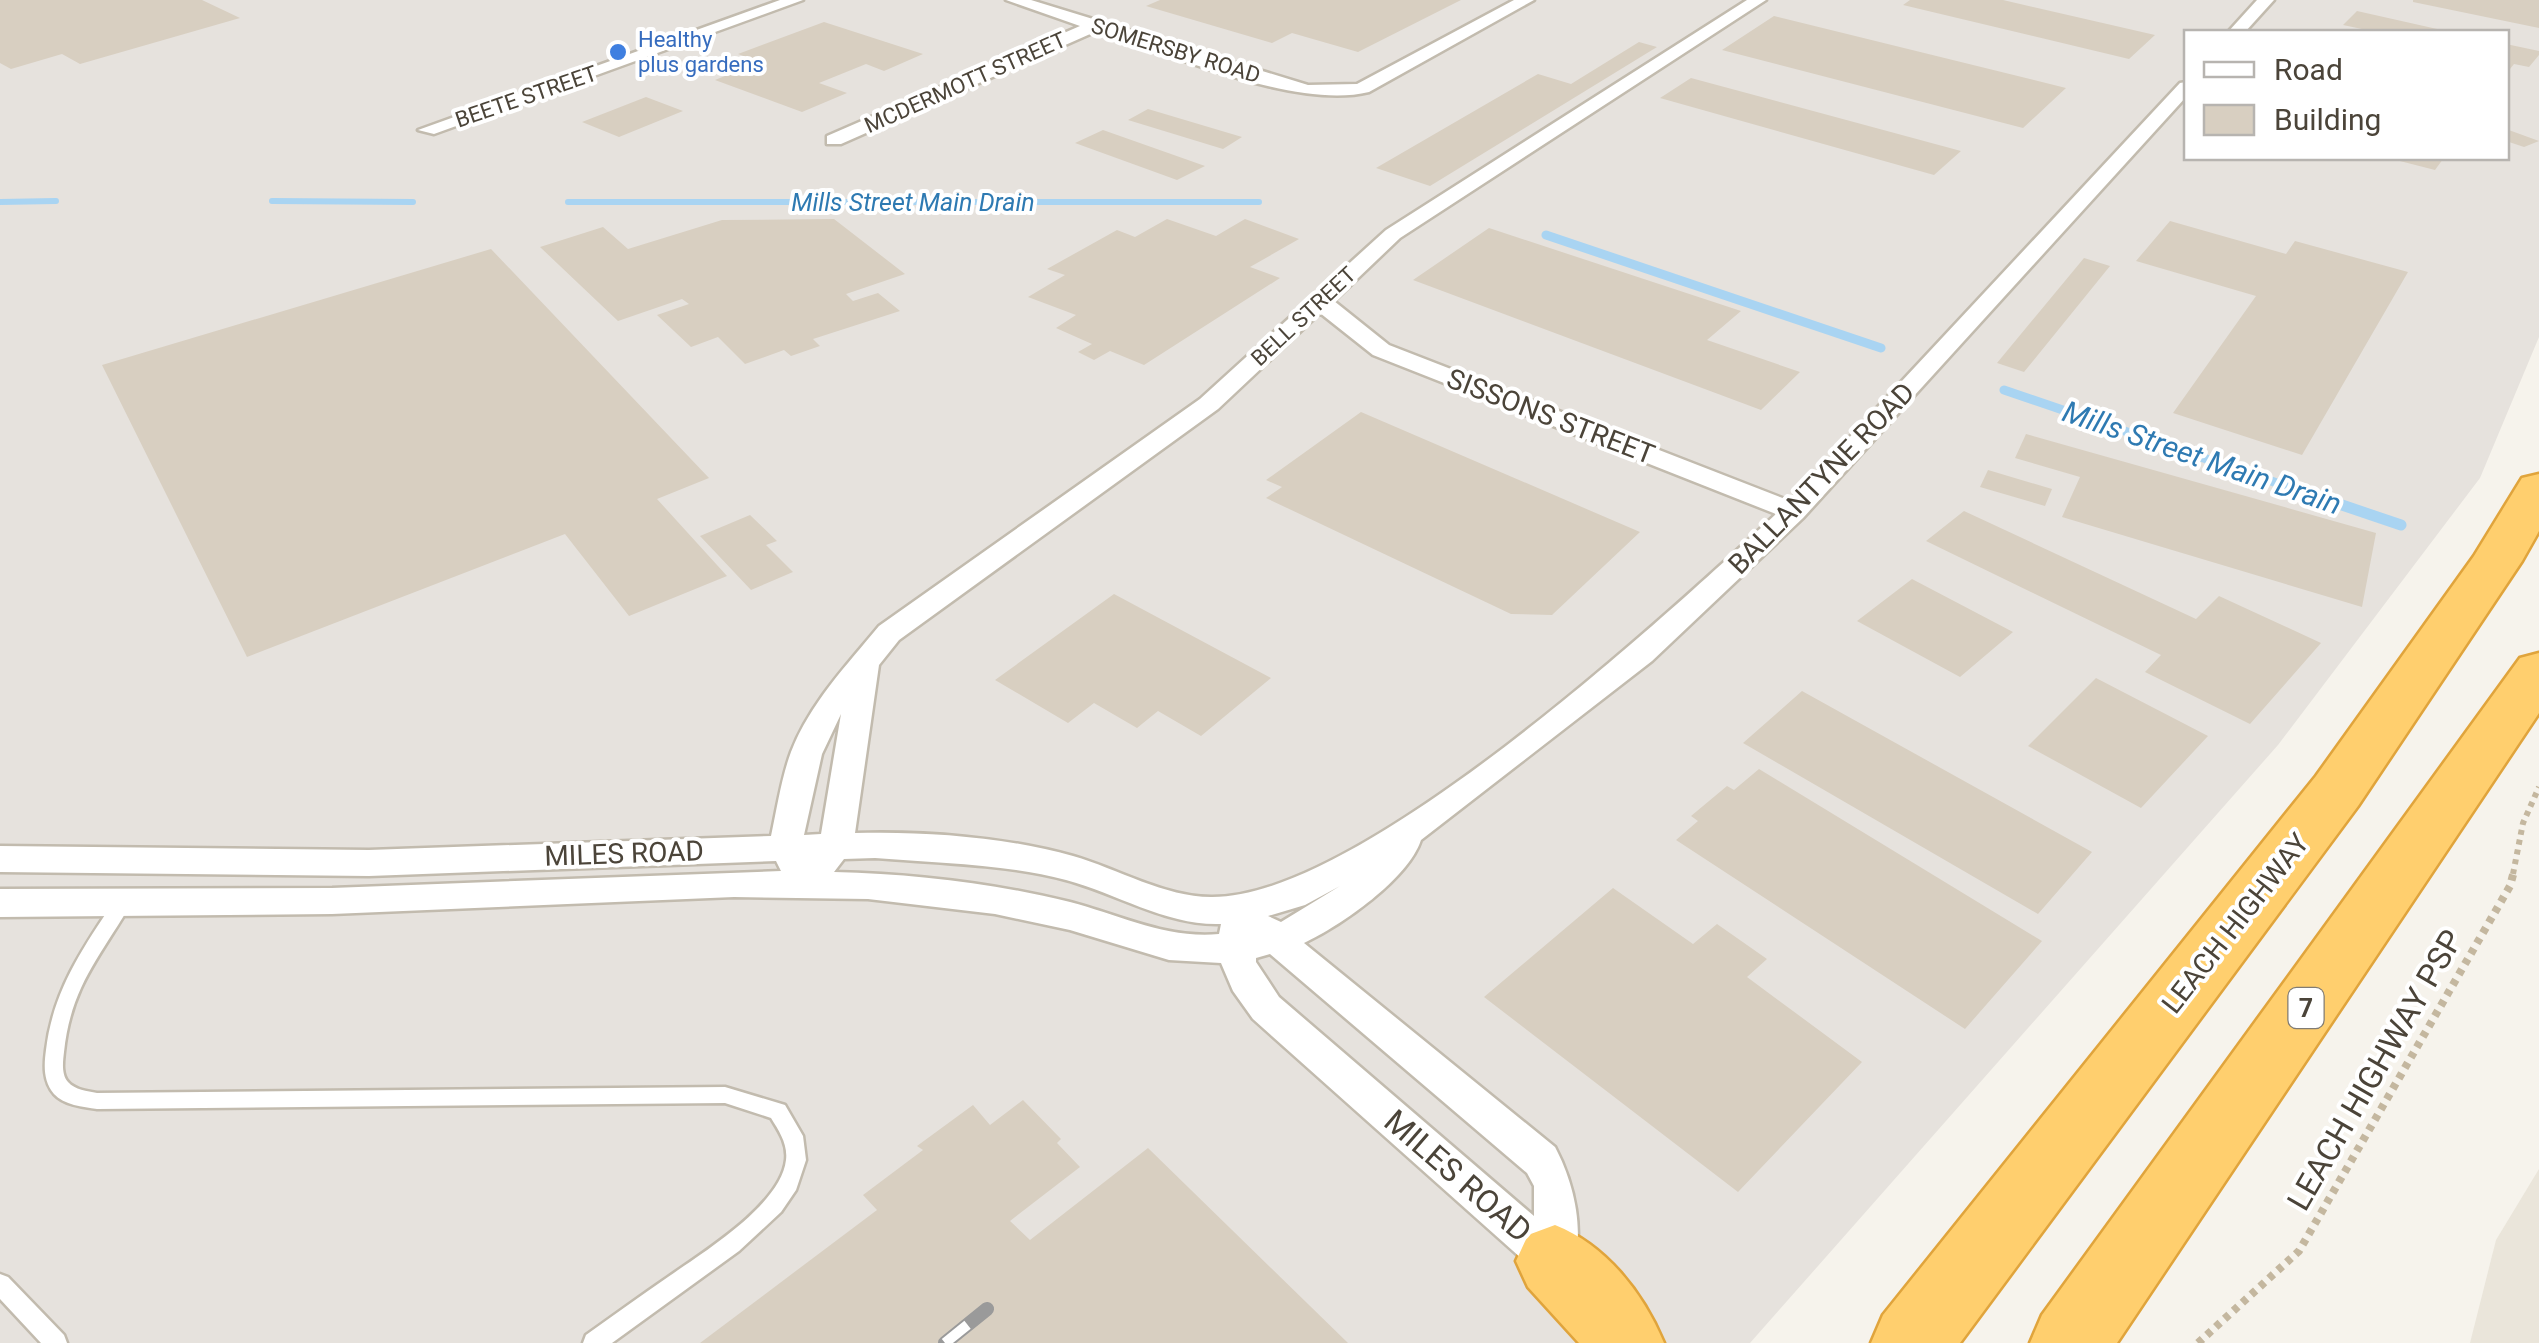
<svg xmlns="http://www.w3.org/2000/svg" width="2539" height="1343" font-family="Roboto,sans-serif">
<style>
.residential{fill:#eae5da}
.industrial{fill:#e6e2dd;fill-rule:evenodd}
.lines{fill:none;stroke-linecap:round;stroke-linejoin:round}
.stream-far2{stroke:#a9d4f2;stroke-width:6}
.stream-far1{stroke:#a9d4f2;stroke-width:9}
.stream{stroke:#a9d4f2;stroke-width:11}
.building{fill:#d8cfc1}
.service-casing{stroke:#c2bbae;stroke-width:5}
.minor-casing{stroke:#c2bbae;stroke-width:5}
.motorway-casing{stroke:#e0a43c;stroke-width:5}
.path-far1{stroke:#c4b79f;stroke-width:6;stroke-dasharray:5 5;stroke-linecap:butt}
.path{stroke:#c4b79f;stroke-width:8;stroke-dasharray:6 6;stroke-linecap:butt}
.service{fill:#fff;fill-rule:evenodd}
.minor{fill:#fff;fill-rule:evenodd}
.motorway{fill:#ffcf6e;fill-rule:evenodd}
.rail-casing{stroke:#9a9a9a;stroke-width:14}
.rail{stroke:#fff;stroke-width:10;stroke-dasharray:29;stroke-linecap:butt}
.shop-dot{fill:#3f7fe0;stroke:#fff;stroke-width:4}
.labels{text-anchor:middle;stroke-width:8;stroke-linejoin:round;paint-order:stroke}
.far-shop-label{font-size:22px;fill:#366cbe;stroke:#fff;text-anchor:start}
.far-street-label{font-size:22px;fill:#4b4439;stroke:#fff}
.far-water-label{font-size:25px;font-style:italic;fill:#2e7ab2;stroke:#fff}
.shield{fill:#fff;stroke:#817c74;stroke-width:2.5}
.shield-label{font-size:25px;font-weight:bold;fill:#4b4439}
.street-label{font-size:28px;fill:#4b4439;stroke:#fff}
.water-label{font-size:30px;font-style:italic;fill:#2e7ab2;stroke:#fff}
.near-street-label{font-size:32px;fill:#4b4439;stroke:#fff}
</style>
<rect width="100%" height="100%" fill="#f6f3ec"/>
<!-- residential -->
<path class="residential" d="M2539,1169V1343H2470L2496,1240Z"/>
<!-- industrial -->
<path class="industrial" d="M0,0H2539V337L2480,478L2278,745L1750,1343H0ZM2186,32H2506V158H2186Z"/>
<g class="lines">
<!-- stream-far2 -->
<path class="stream-far2" d="M272,201L413,202
M0,202L56,201
M568,202H1259"/>
<!-- stream-far1 -->
<path class="stream-far1" d="M1546,235L1881,348
M2004,390L2350,508"/>
<!-- stream -->
<path class="stream" d="M2342,505L2401,525"/>
</g>
<!-- building -->
<path class="building" d="M0,0H202L240,18L80,64L62,54L11,69L0,63Z
M1160,0H1461L1358,52L1292,33L1272,43L1146,6Z
M1910,0H2003L2155,35L2129,59L1903,5Z
M2413,0H2539V28L2413,2Z
M2357,11L2446,31V32H2376L2343,25Z
M1774,16L2066,88L2023,128L1722,50Z
M824,22L923,54L884,71L866,64L819,83L847,93L802,112L715,80L760,62L738,54Z
M1639,42L1657,47L1430,186L1376,168L1538,74L1571,84Z
M2506,44L2539,51V55L2529,67L2514,64L2506,74Z
M1691,78L1961,151L1934,175L1660,98Z
M646,97L683,111L619,137L582,122Z
M1148,109L1242,137L1223,149L1128,120Z
M2506,129L2539,141L2524,147L2506,141Z
M1103,130L1205,166L1177,180L1075,143Z
M2436,158L2443,159L2435,170L2392,159Z
M834,219L905,274L846,294L853,301L878,293L900,311L813,339L820,346L791,356L784,350L745,364L718,337L691,347L657,315L689,304L682,299L618,321L540,247L603,227L628,249L722,220Z
M1167,219L1216,236L1245,219L1299,239L1250,267L1280,278L1144,365L1110,351L1094,360L1078,352L1092,344L1056,328L1076,315L1028,297L1065,275L1047,269L1117,230L1135,237Z
M2170,221L2286,254L2295,241L2408,272L2302,455L2173,413L2256,296L2136,261Z
M1489,228L1741,311L1707,340L1800,372L1761,410L1413,280Z
M491,249L709,478L657,499L727,576L629,616L565,534L247,657L102,365Z
M2084,258L2110,266L2024,372L1997,363Z
M1361,412L1640,532L1552,615L1511,614L1266,498L1282,487L1266,480Z
M2026,434L2376,533L2362,607L2062,517L2080,477L2015,458Z
M1988,470L2052,489L2045,506L1980,487Z
M1964,511L2196,619L2219,596L2321,643L2250,724L2145,672L2161,655L1926,541Z
M750,515L777,541L766,545L793,572L751,590L700,536Z
M1912,579L2013,632L1960,677L1857,621Z
M1114,594L1271,678L1201,736L1158,711L1137,728L1094,703L1068,723L995,680Z
M2096,678L2208,736L2141,808L2028,746Z
M1802,691L2092,852L2038,914L1743,743Z
M1759,769L2042,941L1965,1029L1676,840L1698,821L1691,816L1727,786L1734,790Z
M1613,888L1693,944L1717,924L1767,959L1747,977L1862,1062L1738,1192L1484,997Z
M1023,1100L1061,1139L1057,1143L1080,1167L1010,1221L1030,1240L1148,1148L1348,1343H700L877,1210L863,1195L923,1150L917,1146L973,1105L990,1125Z"/>
<g class="lines">
<!-- service casing -->
<g class="service-casing">
<path id="service" d="M123,895L129,897L132,902C101,956 71,985 64,1052C63,1061 61,1074 68,1082C75,1090 87,1091 97,1093L725,1087L785,1105L803,1136L806,1160L796,1190L781,1212L739,1251L612,1343H583L586,1335C613,1316 640,1296 668,1277C702,1253 781,1205 786,1160C788,1144 779,1131 771,1118L725,1103L97,1109C83,1107 64,1105 54,1094C43,1081 44,1065 46,1050C53,990 84,946 117,897Z
M0,1274L8,1277L64,1335L67,1343H41L0,1299Z"/>
</g>
<!-- minor casing -->
<g class="minor-casing">
<path id="minor" d="M780,0H803L434,134L418,130Z
M1006,0H1031L1308,85L1357,84L1514,0H1534L1369,92C1296,110 1171,54 1097,31L841,144H827V136L1080,26Z
M1747,0H1766L1400,238L1334,301L1389,345L1790,501L2180,83L2186,82V97L1803,518L1652,661L1421,840C1408,879 1342,925 1304,943L1555,1147C1574,1183 1587,1235 1570,1275L1555,1281L1540,1275L1253,1019L1233,991L1221,963L1169,960L1070,930L995,914L868,899L734,897L332,914L0,917V889L332,888L781,871L776,861L369,876L0,872V846L369,850L771,836C777,809 781,779 791,752C810,703 847,665 879,626L1200,399L1386,230ZM1320,313L1373,355L1776,514C1665,617 1359,899 1211,897C1165,897 1118,869 1073,856C1006,837 924,831 855,833L879,665L899,640L1218,409ZM841,714L821,834L804,835L822,754ZM875,858C938,863 1005,864 1066,880C1118,894 1167,926 1221,924L1219,934C1166,939 1120,915 1070,902C993,883 914,874 834,872L844,859ZM1340,886L1281,922L1268,916L1305,905ZM1270,954L1527,1173L1534,1186V1216L1279,997L1256,962V958Z
M2257,0H2274L2245,32H2228Z"/>
</g>
<!-- motorway casing -->
<g class="motorway-casing">
<path id="motorway" d="M2539,474V531L2522,561L2358,806L1960,1343H1871L1883,1315L2316,776L2474,556L2522,478Z
M2539,653V713L2117,1343H2030L2042,1315L2520,658Z
M1555,1225C1606,1245 1643,1293 1664,1343H1579L1528,1287L1516,1261L1528,1235Z"/>
</g>
<!-- path-far1 -->
<path class="path-far1" d="M2513,874L2523,823L2539,787"/>
<!-- path -->
<path class="path" d="M2198,1343L2299,1251L2510,886L2514,871"/>
<!-- service -->
<use href="#service" class="service"/>
<!-- minor -->
<use href="#minor" class="minor"/>
<!-- motorway -->
<use href="#motorway" class="motorway"/>
<!-- rail casing -->
<g class="rail-casing">
<path id="rail" d="M945,1343L987,1309"/>
</g>
<!-- rail -->
<use href="#rail" class="rail"/>
</g>
<!-- markers -->
<circle class="shop-dot" cx="618" cy="52" r="10"/>
<g class="labels">
<!-- far-shop labels -->
<g class="far-shop-label">
<text x="638" y="47">Healthy<tspan x="638" dy="25">plus gardens</tspan></text>
</g>
<!-- far-street labels -->
<g class="far-street-label">
<text transform="translate(1176 50) rotate(17)" y="8">SOMERSBY ROAD</text>
<text transform="translate(965 82) rotate(-24)" y="8">MCDERMOTT STREET</text>
<text transform="translate(526 96) rotate(-19)" y="8">BEETE STREET</text>
<text transform="translate(1303 316) rotate(-43)" y="8">BELL STREET</text>
</g>
<!-- far-water labels -->
<g class="far-water-label">
<text x="913" y="211">Mills Street Main Drain</text>
</g>
<!-- shield labels -->
<rect class="shield" x="2288.5" y="988" width="35" height="40" rx="8"/>
<g class="shield-label">
<text x="2306" y="1017">7</text>
</g>
<!-- street labels -->
<g class="street-label">
<text transform="translate(1551 416) rotate(21)" y="10">SISSONS STREET</text>
<text transform="translate(1821 478) rotate(-46)" y="10">BALLANTYNE ROAD</text>
<text transform="translate(624 853) rotate(-2)" y="10">MILES ROAD</text>
<text transform="translate(2235 923) rotate(-52)" y="10">LEACH HIGHWAY</text>
</g>
<!-- water labels -->
<g class="water-label">
<text transform="translate(2202 458) rotate(19)" y="10">Mills Street Main Drain</text>
</g>
<!-- near-street labels -->
<g class="near-street-label">
<text transform="translate(2375 1070) rotate(-60)" y="11">LEACH HIGHWAY PSP</text>
<text transform="translate(1458 1176) rotate(41)" y="11">MILES ROAD</text>
</g>
</g>
<!-- legend -->
<rect x="2184" y="30" width="325" height="130" fill="#ffffff" stroke="#b7b4b0" stroke-width="2.5"/>
<rect x="2204" y="62" width="50" height="15" fill="#ffffff" stroke="#b7b4b0" stroke-width="2.5"/>
<text x="2274" y="80" font-size="30" fill="#4b4439">Road</text>
<rect x="2204" y="105" width="50" height="30" fill="#d8cfc1" stroke="#b7b4b0" stroke-width="2.5"/>
<text x="2274" y="130" font-size="30" fill="#4b4439">Building</text>
</svg>
